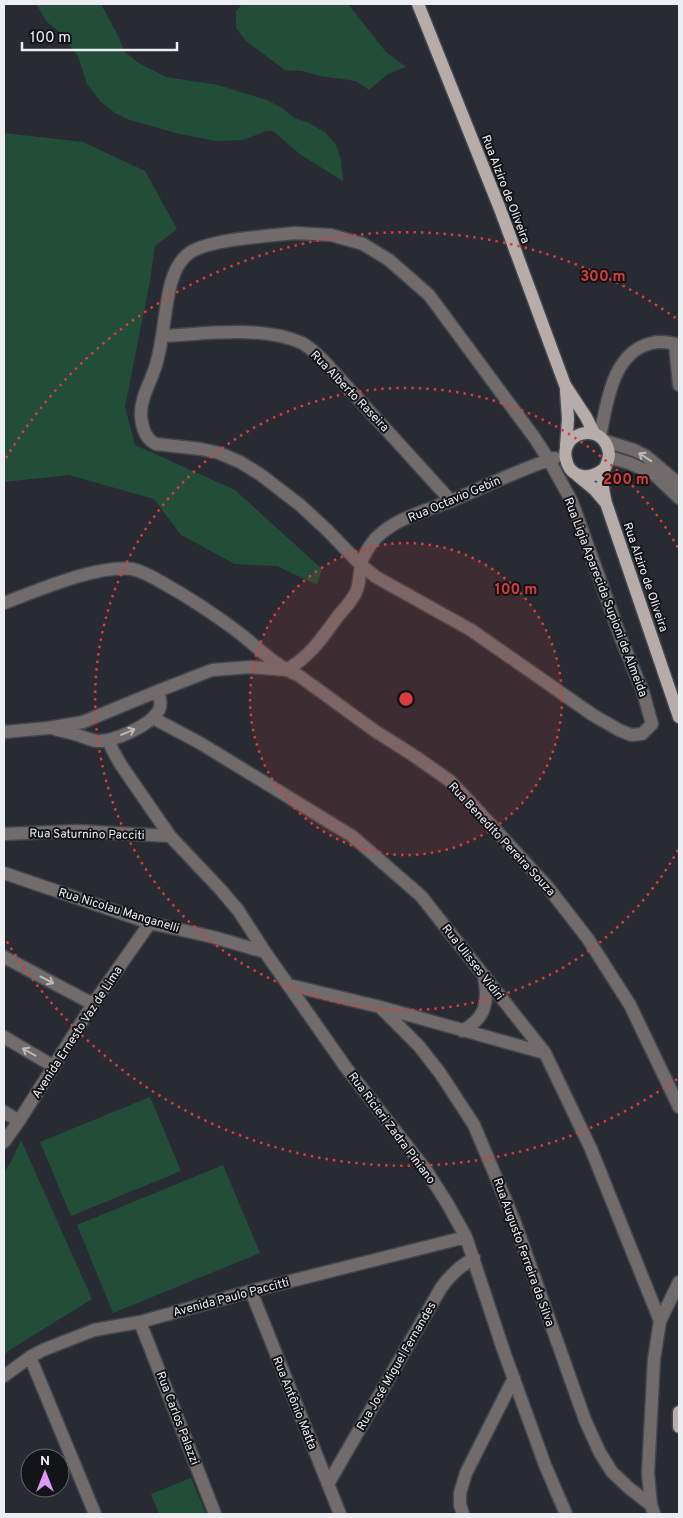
<svg xmlns="http://www.w3.org/2000/svg" width="683" height="1518" font-family="Overpass,sans-serif">
<style>
.green{fill:#224d38}
.lines{fill:none;stroke-linecap:round;stroke-linejoin:round}
.minor-casing{stroke:#43474d;stroke-width:15}
.major-casing{stroke:#43474d;stroke-width:15}
.minor{stroke:#716c6b;stroke-width:12}
.major{stroke:#b6adab;stroke-width:12}
.oneway{stroke:#bbbabc}
.ring{fill:none;stroke:#d83c3c;stroke-width:2.5;stroke-dasharray:2.5 5}
.labels{text-anchor:middle;stroke-width:4;stroke-linejoin:round;paint-order:stroke}
.street-label{font-size:12px;fill:#eceef2;stroke:#131417}
.centre{fill:#d83c3c;stroke:#131417;stroke-width:2.5}
.ring-label{font-size:15px;text-anchor:middle;font-weight:bold;fill:#d83c3c;stroke:#131417;stroke-width:4;stroke-linejoin:round;paint-order:stroke}
</style>
<rect width="100%" height="100%" fill="#282c32"/>
<!-- green -->
<path class="green" d="M36,4H101L117,34L125,52L137,62L166,77L218,85L267,100L282,108L294,118L309,123L326,133L336,145L341,160L343,181L301,155L273,131H266L243,140L215,141L176,133L130,120L115,113L101,102L87,84L78,56L58,31L46,21Z
M242,4H348L386,52L406,67L388,74L369,90L356,81L320,76L302,71L285,70L246,41L236,28V11Z
M4,133L83,142L145,171L177,229L155,246L149,286L125,407L135,445L235,490L322,569L317,585L277,566L235,564L181,535L154,499L69,475L4,482Z
M150,1097L181,1171L71,1216L40,1142Z
M21,1140L92,1299L8,1351L4,1356V1172L12,1160Z
M223,1165L260,1253L113,1313L77,1225Z
M191,1478L206,1514H159L151,1494Z"/>
<g class="lines">
<!-- minor casing -->
<g class="minor-casing">
<path id="minor" d="M295,233L331,235L363,244L389,260L429,295L534,437L549,460L572,502L622,641L643,692L652,724L642,734L631,735L619,730L593,715L471,630L376,577L361,565L326,529L300,505L261,475L240,462L219,453L201,449L156,444C145,439 142,428 141,416C140,398 151,382 156,365C164,338 164,310 171,283C174,273 180,260 188,254C206,239 271,236 295,233Z
M162,336C204,334 263,325 302,343C309,347 317,354 323,360L451,501
M675,344L679,385
M600,436C607,403 612,352 652,343C660,341 672,343 679,345
M605,441L634,450L646,456L679,484
M609,457L629,463L654,474L679,498
M4,603C37,591 98,564 132,569C143,571 154,578 163,583C188,597 211,612 234,629C255,644 274,666 298,675L375,731L416,757L450,781L469,801L547,886L588,939L630,1005L679,1107
M153,718L200,743L352,836L421,896L545,1053L591,1149L660,1321
M55,729C61,731 68,732 74,734C82,736 89,740 97,741C114,742 151,725 159,710C162,704 160,697 158,691
M4,732L48,728L83,722L158,691L212,670L251,667L286,670C309,658 323,637 338,616C344,609 352,601 356,592C360,583 359,574 361,566C362,557 370,545 375,539C396,517 427,511 453,500C487,486 520,469 555,458
M108,740L113,751L121,765L170,836L220,889L238,910L265,952L347,1069L426,1170L447,1203L466,1237L503,1349L545,1465L566,1514
M4,834L77,831L170,836
M4,873L150,923L213,937L265,952
M4,957L93,1004
M289,985L380,1007L545,1053
M380,1007L419,1046L440,1073L474,1125L514,1220L585,1420L600,1453L612,1472L629,1488L651,1505
M462,1031C486,1018 489,1002 484,976
M4,1037L53,1066
M4,1112L19,1121
M4,1142L19,1121L93,1004L150,923
M251,1291L340,1514
M140,1322L215,1514
M30,1357L95,1514
M4,1376L30,1357L43,1350L94,1330L140,1322L251,1291L466,1237
M328,1484L441,1288C450,1275 460,1266 474,1258
M463,1514L460,1505V1493L466,1473L514,1378
M654,1514L651,1505L648,1473L654,1359L660,1321L679,1282"/>
</g>
<!-- major casing -->
<g class="major-casing">
<path id="major" d="M418,4L500,209L565,385L586,417L594,433
M566,390L568,419L566,446
M605,468C592,480 570,480 566,459C560,434 597,422 607,446C611,455 608,460 605,468C604,471 604,476 603,479C602,487 604,495 606,503L679,717
M577,475L594,489L606,503
M679,1412V1427"/>
</g>
<!-- minor -->
<use href="#minor" class="minor"/>
<!-- major -->
<use href="#major" class="major"/>
</g>
<!-- one-way arrows -->
<defs><path id="oneway-shaft" d="M-6 0H5M1.5-3L5.5 0L1.5 3" fill="none" stroke-width="1.6" stroke-linecap="round" stroke-linejoin="round" transform="scale(1.25)"/></defs>
<g class="oneway">
<use href="#oneway-shaft" transform="translate(645 457) rotate(-146)"/>
<use href="#oneway-shaft" transform="translate(128 732) rotate(-23)"/>
<use href="#oneway-shaft" transform="translate(47 980) rotate(28)"/>
<use href="#oneway-shaft" transform="translate(29 1052) rotate(-150)"/>
</g>
<!-- distance rings -->
<circle cx="406" cy="699" r="156" fill="#d83c3c" fill-opacity=".12"/>
<g class="ring">
<circle cx="406" cy="699" r="156"/>
<path d="M678 850A311 311 0 1 1 678 548"/>
<path d="M677 1079A467 467 0 0 1 6 940M6 458A467 467 0 0 1 677 319"/>
</g>
<g class="labels">
<!-- street labels -->
<g class="street-label">
<text transform="translate(506 189) rotate(69)" y="4">Rua Alziro de Oliveira</text>
<text transform="translate(350 391) rotate(46)" y="4">Rua Alberto Raseira</text>
<text transform="translate(454 499) rotate(-23)" y="4">Rua Octavio Gebin</text>
<text transform="translate(646 577) rotate(71)" y="4">Rua Alziro de Oliveira</text>
<text transform="translate(606 597) rotate(69)" y="4">Rua Ligia Aparecida Supioni de Almeida</text>
<text transform="translate(87 834) rotate(1)" y="4">Rua Saturnino Pacciti</text>
<text transform="translate(502 839) rotate(47)" y="4">Rua Benedito Pereira Souza</text>
<text transform="translate(119 910) rotate(17)" y="4">Rua Nicolau Manganelli</text>
<text transform="translate(473 962) rotate(52)" y="4">Rua Ulisses Vidiri</text>
<text transform="translate(77 1032) rotate(-57)" y="4">Avenida Ernesto Vaz de Lima</text>
<text transform="translate(392 1128) rotate(53)" y="4">Rua Ricieri Zadra Piniano</text>
<text transform="translate(524 1252) rotate(70)" y="4">Rua Augusto Ferreira da Silva</text>
<text transform="translate(231 1297) rotate(-15)" y="4">Avenida Paulo Paccitti</text>
<text transform="translate(396 1366) rotate(-60)" y="4">Rua José Miguel Fernandes</text>
<text transform="translate(295 1403) rotate(68)" y="4">Rua Antônio Matta</text>
<text transform="translate(178 1418) rotate(69)" y="4">Rua Carlos Palazzi</text>
</g>
</g>
<circle cx="406" cy="699" r="8" class="centre"/>
<g class="ring-label">
<text x="603" y="281">300 m</text>
<text x="626" y="484">200 m</text>
<text x="516" y="594">100 m</text>
</g>
<!-- border -->
<rect width="683" height="1518" fill="none" stroke="#eceef2" stroke-width="10"/>
<!-- north arrow -->
<g transform="translate(45 1473)"><circle r="24" fill="#131417" stroke="#6a6b6f"/>
<path d="M0-4L9 19L0 12L-9 19Z" fill="#dd99f3"/>
<text y="-8" font-size="14" font-weight="bold" text-anchor="middle" fill="#eceef2">N</text>
</g>
<!-- scale -->
<path d="M22 42v8h155v-8" fill="none" stroke="#eceef2" stroke-width="2.5"/>
<text x="30" y="42" font-size="15" fill="#eceef2" stroke="#131417" stroke-width="4" paint-order="stroke">100 m</text>
</svg>
